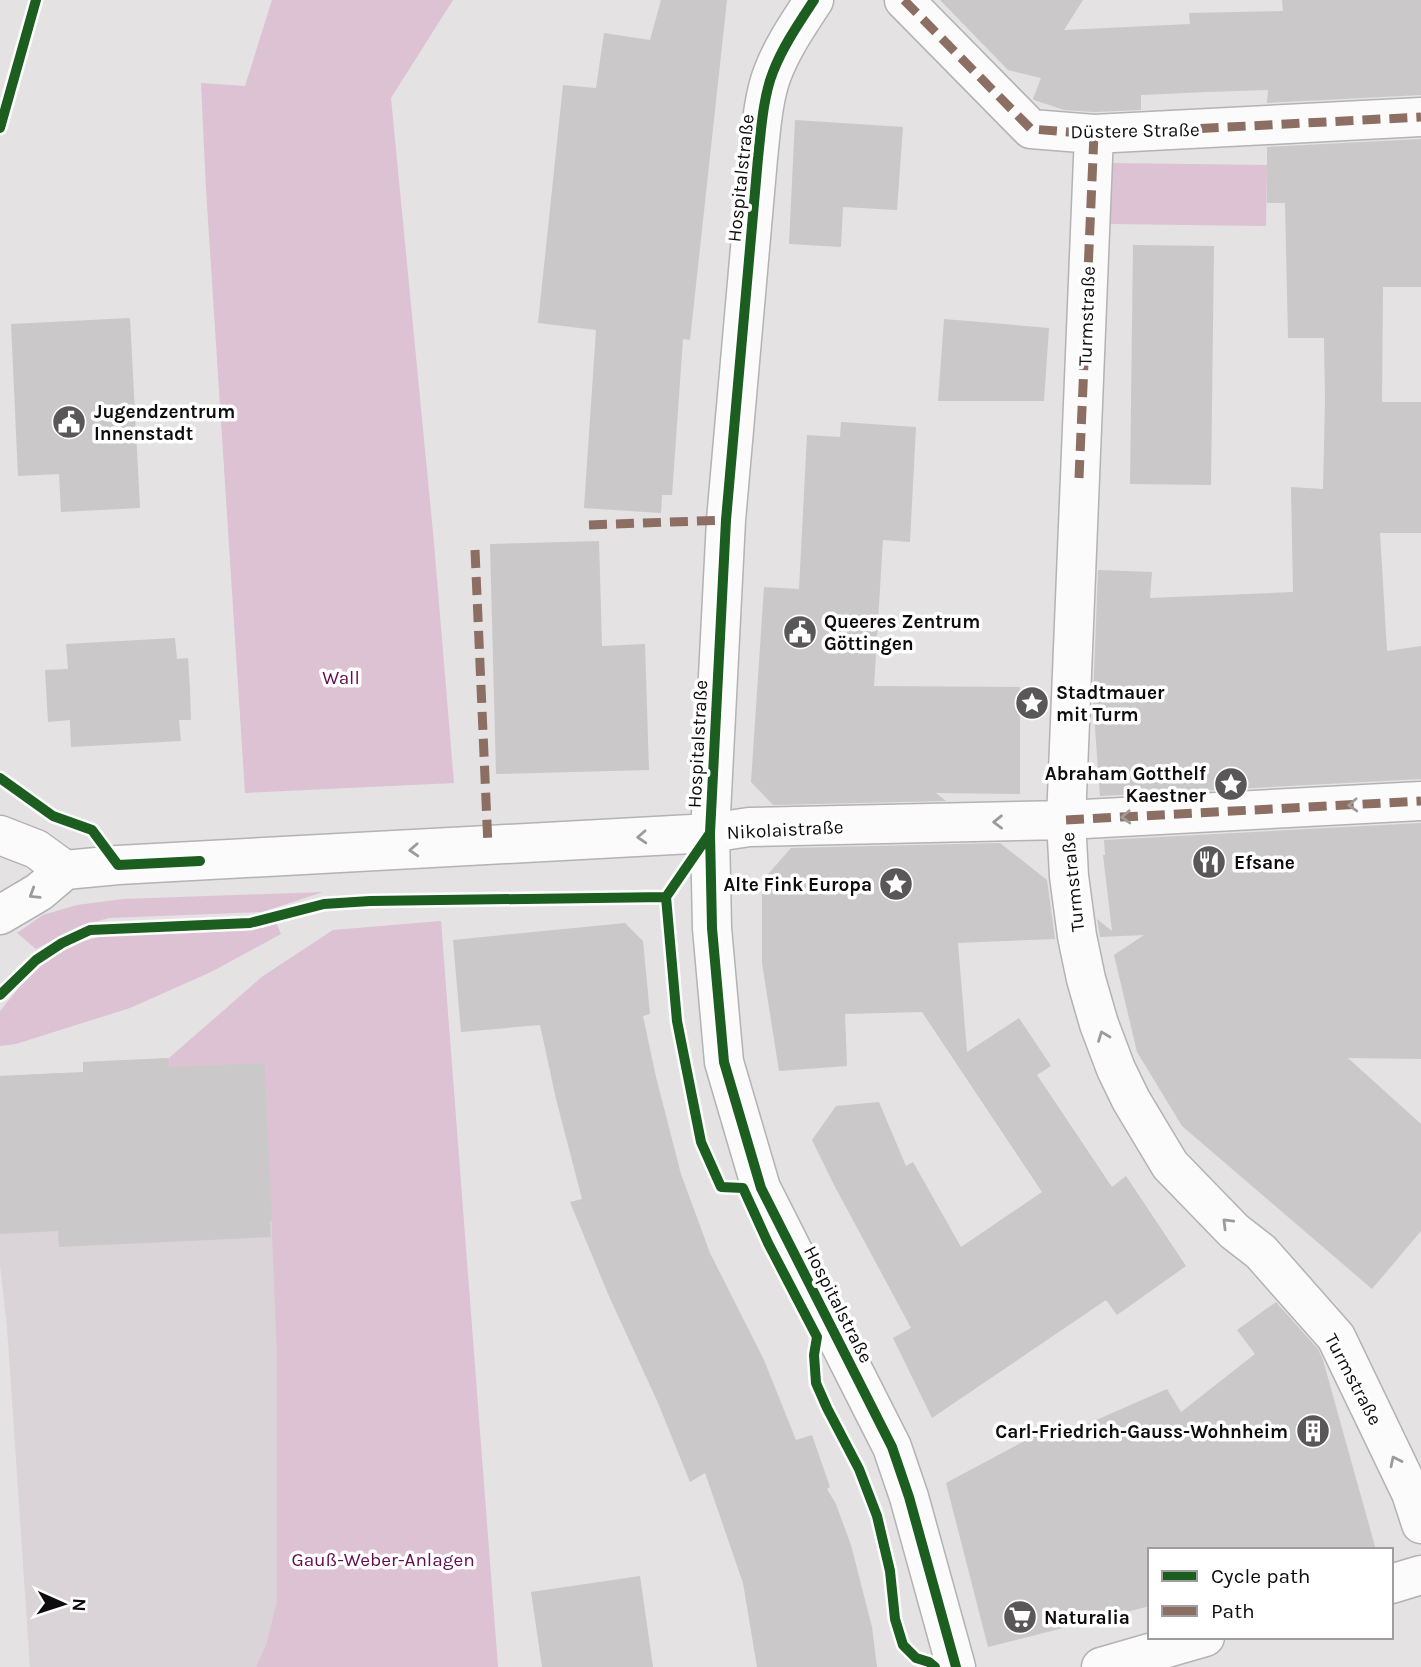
<svg xmlns="http://www.w3.org/2000/svg" width="1421" height="1667" font-family="Karla,sans-serif">
<style>
.built{fill:#dad3d7}
.green{fill:#dcc2d2}
.building{fill:#cac8c9}
.lines{fill:none;stroke-linecap:round;stroke-linejoin:round}
.minor-casing{stroke:#b4b2b3;stroke-width:41}
.minor{stroke:#fbfbfb;stroke-width:38}
.quiet{stroke:#8d6e63;stroke-width:9;stroke-dasharray:18 9;stroke-linecap:butt}
.cycleway-casing{stroke:#fff;stroke-width:15}
.cycleway{stroke:#1b5e20;stroke-width:10}
.oneway{stroke:#9c9b9c}
.labels{text-anchor:middle;stroke-width:7;stroke-linejoin:round;paint-order:stroke}
.street-label{font-size:19px;fill:#0e0c0d;stroke:#fff}
.poi-label{font-size:19px;font-weight:bold;fill:#0e0c0d;stroke:#fff;text-anchor:start}
.park-label{font-size:19px;fill:#650a4f;stroke:#fff}
</style>
<rect width="100%" height="100%" fill="#e4e2e3"/>
<!-- built -->
<path class="built" d="M169,1058L170,1073L265,1063L277,1362V1600L266,1645L256,1667H30L7,1327L0,1265V1076L61,1073L62,1079L84,1077L83,1062Z"/>
<!-- green -->
<path class="green" d="M272,0H453L391,98L434,543L454,783L245,793L206,189L201,83L245,86Z
M1111,163L1267,165L1266,226L1111,224Z
M323,892L262,912L109,918L80,926L36,949L17,933L43,915L77,905L123,899Z
M441,921L498,1667H256L266,1645L277,1600V1362L265,1063L170,1074L169,1058L263,976L333,930Z
M276,922L281,934L211,972L130,1008L16,1044L0,1046V1011L38,964L81,942L110,934L263,928Z"/>
<!-- building -->
<path class="building" d="M661,0H727L690,340L683,339L672,495H662L661,513L584,508L596,330L538,323L563,85L596,88L604,33L650,40Z
M940,0H1083L1064,30L1190,24L1189,13L1283,11L1282,0H1421V95L1267,103L1268,90L1207,92L1141,95V110L1094,112L1064,110L1034,100L1033,99L1041,78L1008,70Z
M795,120L903,127L897,210L843,207L841,247L789,244Z
M1421,139V287H1383L1382,402H1421V533H1380L1387,651L1421,646V779L1100,796L1093,701L1098,570L1152,572L1150,598L1293,592L1291,487L1323,489L1325,401L1324,338H1288L1285,203H1267V147Z
M1133,245L1214,246L1211,485L1130,484Z
M130,318L140,508L61,512L59,474L18,476L11,324Z
M944,319L1049,328L1044,401H938Z
M841,422L916,427L910,542L883,540L874,686L1020,687V794L936,793L946,801L773,805L751,782L764,587L799,589L807,435L840,437Z
M599,541L602,646L645,644L649,770L496,774L490,544Z
M175,638L177,659L188,658L190,689L191,720H179L181,741L71,747L70,720L48,722L45,670L68,669L66,644Z
M1421,823V1059L1348,1058L1421,1124V1231L1372,1289L1182,1126L1137,1052L1114,955L1144,935L1100,937L1097,919L1112,931L1103,855H1105L1104,840Z
M1000,843L1047,880L1055,939L958,943L967,1052L1019,1018L1051,1066L1037,1075L1112,1187L1126,1176L1186,1266L1117,1315L1106,1300L932,1418L893,1338L911,1328L834,1185L812,1140L836,1106L879,1102L906,1166L913,1162L961,1247L1042,1192L922,1012L845,1014L847,1066L779,1071L762,963V881L791,848Z
M625,923L643,941L650,1014L643,1016L656,1077L681,1174L710,1253L764,1360L796,1440L812,1435L830,1487L827,1489L836,1504L851,1545L872,1627L877,1667H757L743,1583L705,1473L690,1482L658,1403L608,1294L570,1202L582,1199L556,1099L540,1025L461,1032L453,940Z
M169,1058V1067L265,1063L272,1221H270L271,1237L59,1247L58,1231L0,1234V1076L83,1072V1062Z
M1276,1302L1318,1349L1323,1360L1376,1550H1150V1606L988,1647L946,1483L1043,1431L1046,1442L1167,1389L1181,1412L1255,1354L1237,1330Z
M640,1576L653,1667H542L531,1592Z"/>
<g class="lines">
<!-- minor casing -->
<g class="minor-casing">
<path id="minor" d="M814,0C799,23 783,46 773,72C763,97 761,131 758,158L726,520L710,833L712,928L724,1062L761,1188L892,1447L909,1497L956,1667
M904,0L1031,129L1094,134L1421,117
M1094,134L1066,820L1069,876L1077,936L1086,979L1099,1024L1116,1069L1131,1100L1170,1165L1234,1231L1261,1252L1336,1337L1411,1493L1421,1524
M0,835L36,849L65,870
M0,915L39,892L65,870L118,865L710,833L749,827L1066,820L1421,801
M1391,1584L1421,1575
M1101,1667L1205,1637"/>
</g>
<!-- minor -->
<use href="#minor" class="minor"/>
<!-- quiet -->
<path class="quiet" d="M904,0L1031,129L1094,134L1421,117
M1079,478L1094,134
M589,525L726,520
M475,550L488,846
M1066,820L1421,801"/>
<!-- cycleway casing -->
<g class="cycleway-casing">
<path id="cycleway" d="M814,0C799,23 783,46 773,72C763,97 761,131 758,158L726,520L710,833L712,928L724,1062L761,1188L892,1447L909,1497L956,1667
M0,128L36,0
M0,778L53,816L92,830L118,865L200,861
M710,833L666,897L677,1021L701,1142L721,1187L743,1188L768,1243L817,1337L814,1355L816,1383L827,1408L859,1469L877,1516L890,1571L895,1619L903,1645L916,1658L929,1662L935,1667
M0,995L36,960L62,943L90,930L250,923L324,904L370,901L666,897"/>
</g>
<!-- cycleway -->
<use href="#cycleway" class="cycleway"/>
</g>
<!-- one-way arrows -->
<defs><path id="oneway-chevron" d="M-2-3.5L2.5 0L-2 3.5" fill="none" stroke-width="1.6" stroke-linecap="round" stroke-linejoin="round" transform="scale(1.75)"/></defs>
<g class="oneway">
<use href="#oneway-chevron" transform="translate(1353 805) rotate(177)"/>
<use href="#oneway-chevron" transform="translate(1126 817) rotate(177)"/>
<use href="#oneway-chevron" transform="translate(998 822) rotate(179)"/>
<use href="#oneway-chevron" transform="translate(642 837) rotate(177)"/>
<use href="#oneway-chevron" transform="translate(414 850) rotate(177)"/>
<use href="#oneway-chevron" transform="translate(34 894) rotate(148)"/>
<use href="#oneway-chevron" transform="translate(1103 1036) rotate(-111)"/>
<use href="#oneway-chevron" transform="translate(1227 1223) rotate(-135)"/>
<use href="#oneway-chevron" transform="translate(1395 1461) rotate(-116)"/>
</g>
<!-- icons -->
<defs>
<g id="civic-disc" transform="scale(1.75)"><circle r="9.5" fill="#595758" stroke="#fff"/><path d="M-.6-6.5H3V-4.5H.6V-3L4-1V1h2V6H-6V1h2V-1L-.6-3ZM-1.2 2.5V6h2.4V2.5Z" fill="#fff"/></g>
<g id="sight-disc" transform="scale(1.75)"><circle r="9.5" fill="#595758" stroke="#fff"/><path d="M0-6L1.8-2.2L6-1.7L2.9 1.2L3.7 5.4L0 3.3L-3.7 5.4L-2.9 1.2L-6-1.7L-1.8-2.2Z" fill="#fff"/></g>
<g id="restaurant-disc" transform="scale(1.75)"><circle r="9.5" fill="#595758" stroke="#fff"/><path d="M-5-6h1v4h1v-4h1v4h1v-4h1v5L-1.5 .5V6h-2V.5L-5-1ZM5-6V6H3V1.5H1.5Q1.5-4 5-6Z" fill="#fff"/></g>
<g id="building-disc" transform="scale(1.75)"><circle r="9.5" fill="#595758" stroke="#fff"/><path d="M-4-6H4V6H1V3H-1V6H-4ZM-2.5-4.3h1.7v1.8h-1.7ZM.8-4.3h1.7v1.8H.8ZM-2.5-1h1.7V.8h-1.7ZM.8-1h1.7V.8H.8Z" fill="#fff"/></g>
<g id="supermarket-disc" transform="scale(1.75)"><circle r="9.5" fill="#595758" stroke="#fff"/><path d="M-6-5.5h2.5l.6 2H6L4.5 2H-2.5L-4.4-4H-6ZM-1.5 3.2a1.3 1.3 0 1 0 .1 0ZM3 3.2a1.3 1.3 0 1 0 .1 0Z" fill="#fff"/></g>
</defs>
<g fill-rule="evenodd">
<use href="#civic-disc" x="69" y="422"/>
<use href="#civic-disc" x="800" y="632"/>
<use href="#sight-disc" x="1032" y="703"/>
<use href="#sight-disc" x="1231" y="784"/>
<use href="#restaurant-disc" x="1209" y="862"/>
<use href="#sight-disc" x="896" y="884"/>
<use href="#building-disc" x="1313" y="1431"/>
<use href="#supermarket-disc" x="1020" y="1617"/>
</g>
<g class="labels">
<!-- street labels -->
<g class="street-label">
<text transform="translate(1135 130) rotate(-1)" y="7">Düstere Straße</text>
<text transform="translate(740 178) rotate(-84)" y="7">Hospitalstraße</text>
<text transform="translate(1086 316) rotate(-88)" y="7">Turmstraße</text>
<text transform="translate(697 744) rotate(-87)" y="7">Hospitalstraße</text>
<text transform="translate(785 829) rotate(-3)" y="7">Nikolaistraße</text>
<text transform="translate(1072 882) rotate(-96)" y="7">Turmstraße</text>
<text transform="translate(839 1304) rotate(63)" y="7">Hospitalstraße</text>
<text transform="translate(1354 1379) rotate(62)" y="7">Turmstraße</text>
</g>
<!-- poi labels -->
<g class="poi-label">
<text x="94" y="418">Jugendzentrum<tspan x="94" dy="22">Innenstadt</tspan></text>
<text x="824" y="628">Queeres Zentrum<tspan x="824" dy="22">Göttingen</tspan></text>
<text x="1056" y="699">Stadtmauer<tspan x="1056" dy="22">mit Turm</tspan></text>
<text x="1206" y="780" text-anchor="end">Abraham Gotthelf<tspan x="1206" dy="22">Kaestner</tspan></text>
<text x="1234" y="869">Efsane</text>
<text x="872" y="891" text-anchor="end">Alte Fink Europa</text>
<text x="1288" y="1438" text-anchor="end">Carl-Friedrich-Gauss-Wohnheim</text>
<text x="1044" y="1624">Naturalia</text>
</g>
<!-- park labels -->
<g class="park-label">
<text x="341" y="684">Wall</text>
<text x="383" y="1566">Gauß-Weber-Anlagen</text>
</g>
</g>
<!-- legend -->
<rect x="1148" y="1548" width="245" height="91" fill="#ffffff" stroke="#9f9e9e" stroke-width="2"/>
<rect x="1162" y="1571" width="35" height="10" fill="#1b5e20" stroke="#9f9e9e" stroke-width="2"/>
<text x="1211" y="1583" font-size="21" fill="#0e0c0d">Cycle path</text>
<rect x="1162" y="1606" width="35" height="10" fill="#8d6e63" stroke="#9f9e9e" stroke-width="2"/>
<text x="1211" y="1618" font-size="21" fill="#0e0c0d">Path</text>
<!-- north arrow -->
<g transform="translate(63 1604) rotate(93)" stroke="#ffffff" stroke-width="5" paint-order="stroke">
<path d="M0-5L12 26L0 18L-12 26Z" fill="#0e0c0d"/>
<text y="-10" font-size="19" font-weight="bold" text-anchor="middle" fill="#0e0c0d">N</text>
</g>
</svg>
